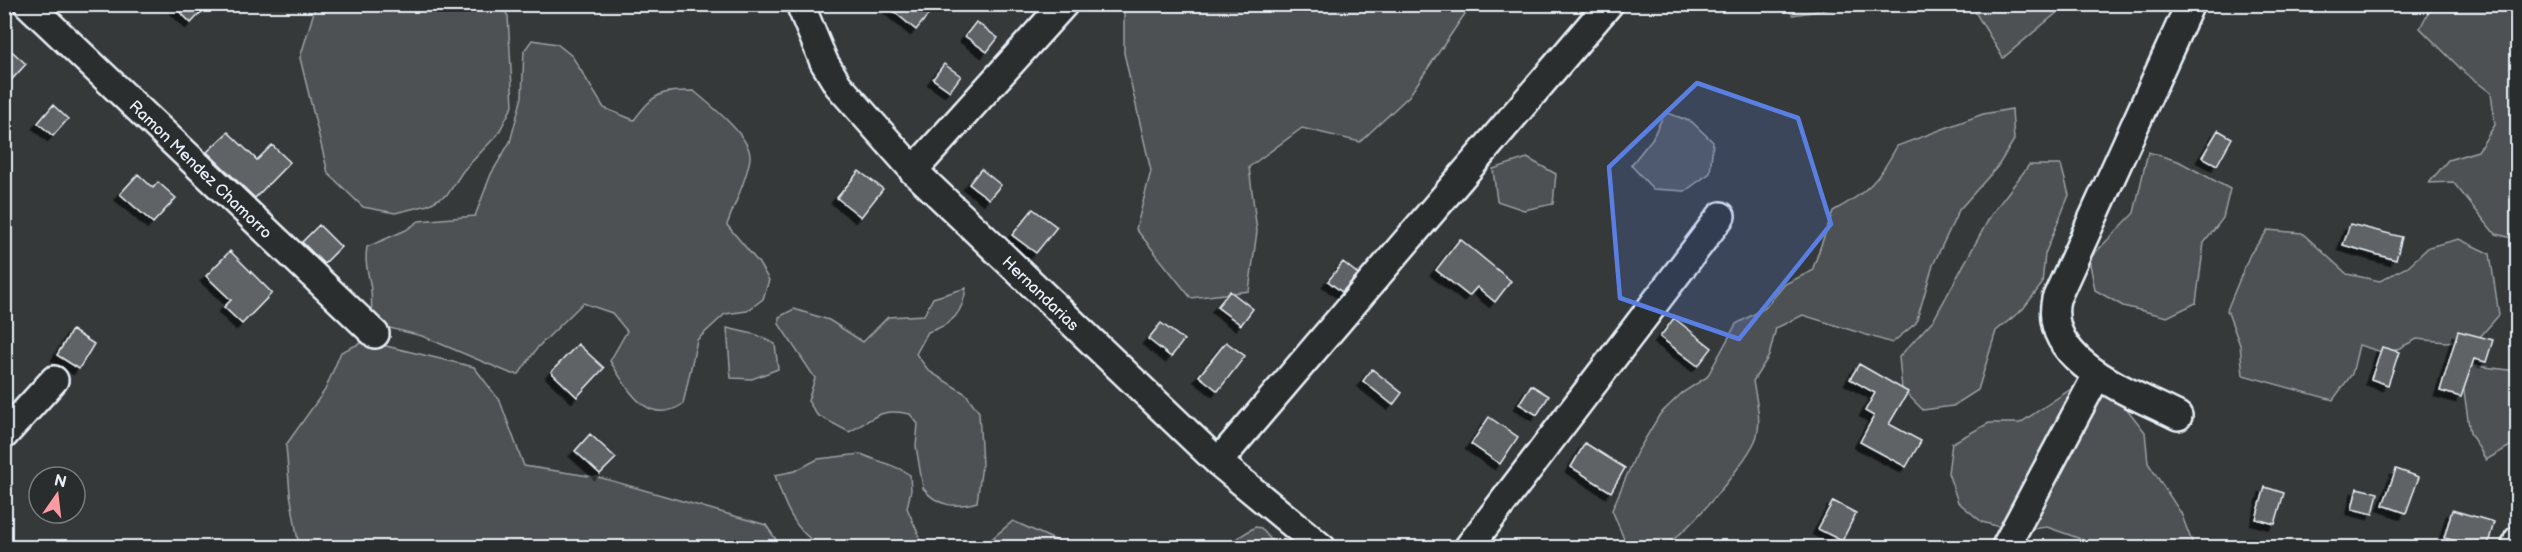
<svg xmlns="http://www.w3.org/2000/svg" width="2522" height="552" font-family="'Balsamiq Sans',sans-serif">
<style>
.green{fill:#4d5152;stroke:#9aa1a5;stroke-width:1.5}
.building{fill:#5f6365;stroke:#e8f1f8;stroke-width:1.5;filter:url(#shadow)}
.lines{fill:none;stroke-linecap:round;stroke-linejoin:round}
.minor-casing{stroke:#e8f1f8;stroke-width:32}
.minor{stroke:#2a2d2e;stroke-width:27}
.marked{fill:#5a7fe2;fill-opacity:0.2;stroke:#5a7fe2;stroke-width:4.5;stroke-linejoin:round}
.labels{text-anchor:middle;stroke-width:4.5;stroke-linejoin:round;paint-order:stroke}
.street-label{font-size:16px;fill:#e8f1f8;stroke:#2a2d2e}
</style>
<defs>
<filter id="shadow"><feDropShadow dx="-5.5" dy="5.5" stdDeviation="0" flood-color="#0009"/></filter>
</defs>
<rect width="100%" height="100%" fill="#35393a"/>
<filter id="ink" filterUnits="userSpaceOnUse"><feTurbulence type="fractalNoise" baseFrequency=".0167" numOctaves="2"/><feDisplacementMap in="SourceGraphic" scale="12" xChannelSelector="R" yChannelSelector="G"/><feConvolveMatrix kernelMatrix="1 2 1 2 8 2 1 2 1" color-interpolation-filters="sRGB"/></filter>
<g filter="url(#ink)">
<!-- green -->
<path class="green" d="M316,5H501L508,16L513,105L498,134L463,171L448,194L428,205L395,213L363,207L328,173L300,58Z
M1124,5H1471L1409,96L1360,142L1302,128L1249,167L1257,231L1249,291L1191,298L1136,229L1151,171L1124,53Z
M1784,5H1856L1793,15Z
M1971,5H2066L2003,58Z
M2432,5H2494L2517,16V239L2495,234L2453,182L2429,183L2448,160L2478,151L2495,125L2491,93L2465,73L2420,28Z
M532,40L557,44L572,56L604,108L634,120C655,92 660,91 694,91C709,104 752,137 750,158C747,180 734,204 727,225L758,262L769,280L763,299L747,311L725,314L697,340L683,404C647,428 627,388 610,361L627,331L612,313L583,303L538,347L519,374H512L422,336L373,324C371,312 372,301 371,290C369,274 364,264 367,247L406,230L419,221L475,216L491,174L510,142L522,97L524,51Z
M2012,109L2014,140L1998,166L1959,210L1933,265L1916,323L1892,343L1803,315L1776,328L1769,356L1753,381C1756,399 1763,424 1755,441C1745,464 1682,541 1659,548C1646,551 1634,545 1624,539L1612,510L1636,454L1660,414L1682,393L1707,377L1736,324L1765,308L1785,284L1812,271L1833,211C1867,193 1879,180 1897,146L1983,114Z
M1665,112L1692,122L1713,142L1710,173L1685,191L1653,189L1631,165L1652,139Z
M2148,152L2178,161L2230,189L2223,218L2204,243L2196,303L2167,317L2123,306L2095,290L2089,259L2134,213Z
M1527,158L1556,174L1553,204L1524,210L1497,201L1493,169Z
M2029,165H2061L2069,195L2045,254L2042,284L2023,309L1996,331L1978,390L1953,406L1923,410L1902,389L1899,357L1934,319L1991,215Z
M2268,230L2302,233L2347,274L2380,281L2407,267L2429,247L2459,239L2490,254L2499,315L2479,338L2446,342L2417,339L2388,354L2359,345L2352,374L2333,400L2243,375L2240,345L2227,310L2250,254Z
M966,288C963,313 952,325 928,332L916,354L929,371L966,394L979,412L982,465L977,502C956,508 937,507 923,488L916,446L918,424L910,414C878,407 874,419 849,432L817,415L808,401L815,378L779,324V317L794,309L829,320L863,342L888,317L924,315L933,298Z
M727,328L757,335L775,344L778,369L752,379L731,378Z
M365,341L474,367L500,401L524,466L602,478L766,525L781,547H299L290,494L286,445L325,390L341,352Z
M2460,364L2517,371V435L2512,445L2486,460L2470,433Z
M2071,389L2100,393L2127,409L2145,432L2148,463L2181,513L2192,542L2190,547H2091L2078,538L2047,527L2014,531L1982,522L1958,502L1948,473L1952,443L1989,423H2020Z
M861,454C878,462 895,464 910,475L911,490L907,508L924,547H821C794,530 784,505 775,475L795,471L818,459Z
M1013,521L1068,546L1069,547H982Z
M1255,527L1261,528L1277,547H1223Z"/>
<!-- building -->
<path class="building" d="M172,4H209L191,23Z
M885,4H937L916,30Z
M976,22L998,38L987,52L965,36Z
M4,44L26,64L4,88Z
M944,64L961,76L950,91L933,79Z
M53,105L68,119L53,136L38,123Z
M2218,130L2232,138L2217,165L2202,157Z
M228,132L257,160L272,145L290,162L255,198L207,152Z
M981,169L1001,185L989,199L969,184Z
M859,171L883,189L861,217L837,198Z
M138,174L153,188L158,182L176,198L153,223L120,194Z
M1033,209L1057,227L1036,253L1012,235Z
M2350,224L2402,237L2396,260L2343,245Z
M319,225L341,247L324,264L302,242Z
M1460,239L1511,281L1495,302L1477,287L1469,296L1436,270Z
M230,251L272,293L242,324L224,307L231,300L206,276Z
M1343,262L1358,274L1342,292L1328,281Z
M1230,291L1253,309L1241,325L1217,307Z
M1674,318L1712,348L1698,366L1660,337Z
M1161,323L1184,340L1171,357L1148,339Z
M72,330L94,344L79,369L57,355Z
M2458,331L2493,340L2486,362L2474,359L2461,397L2440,391Z
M1226,342L1245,356L1218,391L1199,376Z
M578,344L604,368L577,397L551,372Z
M2382,347L2399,352L2388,385L2371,379Z
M1859,364L1908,392L1889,424L1921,441L1906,467L1860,442L1874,416L1865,411L1875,393L1850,379Z
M1372,369L1402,393L1393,405L1363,381Z
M1531,385L1549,396L1537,415L1519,404Z
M1489,417L1518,437L1500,464L1471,444Z
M590,434L616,458L600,474L575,451Z
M1585,443L1625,468L1611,492L1571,467Z
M2396,469L2419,477L2406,513L2383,505Z
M2265,487L2284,493L2275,524L2256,519Z
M2357,488L2378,493L2373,514L2352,509Z
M1833,501L1856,513L1842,541L1818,529Z
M2452,510L2494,522L2487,548L2444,538Z"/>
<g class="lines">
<!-- minor casing -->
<g class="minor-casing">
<path id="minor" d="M28,4L375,334
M800,4L824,62L838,85L916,173L1218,462L1322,548
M913,171L1064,4
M2178,416C2133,393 2042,363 2056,299L2190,4
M4,435L54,380
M1218,462L1609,4
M1468,548L1721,216
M2005,548L2097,375
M2515,548L2518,540"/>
</g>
<!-- minor -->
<use href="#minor" class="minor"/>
</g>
</g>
<!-- marked area -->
<path class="marked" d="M1697,83L1798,118L1831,224L1739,339L1620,298L1609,167Z"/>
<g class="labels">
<!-- street labels -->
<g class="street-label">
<text transform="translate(201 169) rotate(44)" y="6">Ramon Mendez Chamorro</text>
<text transform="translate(1041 293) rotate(44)" y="6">Hernandarias</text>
</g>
</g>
<!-- margin -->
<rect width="2522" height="552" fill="none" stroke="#2a2d2e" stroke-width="24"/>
<rect x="12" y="12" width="2498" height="528" fill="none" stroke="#e8f1f8" stroke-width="2" filter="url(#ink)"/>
<!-- north arrow -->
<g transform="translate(57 495) rotate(14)"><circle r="28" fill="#2a2d2e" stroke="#767b7f" stroke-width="1.5"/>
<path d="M0-4.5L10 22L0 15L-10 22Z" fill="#ff9aa2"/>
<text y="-9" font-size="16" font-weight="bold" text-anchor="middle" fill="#e8f1f8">N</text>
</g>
</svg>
